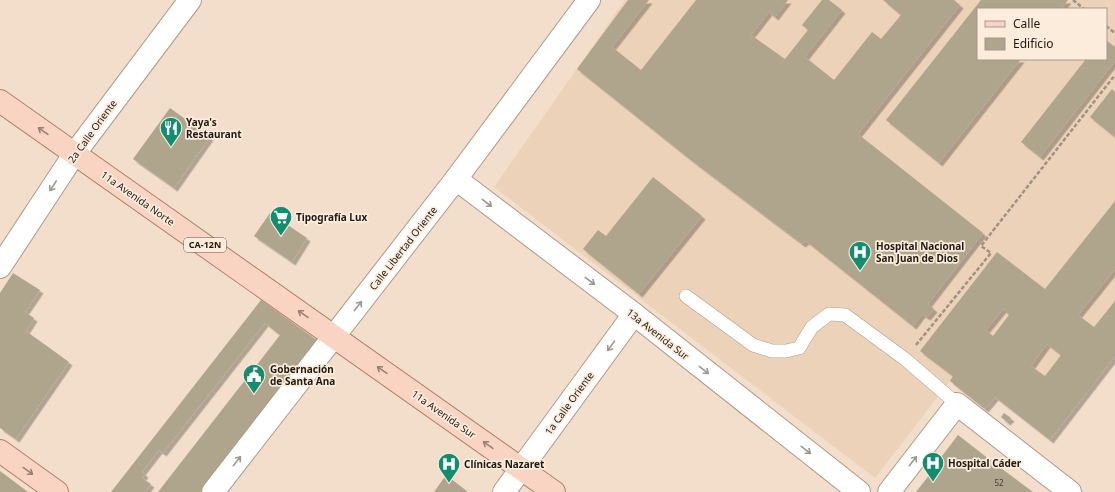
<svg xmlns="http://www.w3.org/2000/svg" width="1115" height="492" font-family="'Noto Sans',sans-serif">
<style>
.built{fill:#ecd2b9;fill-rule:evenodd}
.building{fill:#afa58d;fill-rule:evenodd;filter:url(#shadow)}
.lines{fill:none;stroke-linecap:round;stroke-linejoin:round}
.service-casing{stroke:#ad9a87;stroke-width:14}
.minor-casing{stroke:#ad9a87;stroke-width:24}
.secondary-casing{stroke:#ad9a87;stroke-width:24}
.primary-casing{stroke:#ac816b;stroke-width:24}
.path{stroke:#a09182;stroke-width:2.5;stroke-dasharray:4 2;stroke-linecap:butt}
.service{stroke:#fff;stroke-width:13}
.minor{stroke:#fff;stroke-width:22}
.secondary{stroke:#fff;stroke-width:22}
.primary{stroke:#fad4c2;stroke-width:22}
.oneway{stroke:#988073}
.oneway2{stroke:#9b9895}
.labels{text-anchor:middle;stroke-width:3.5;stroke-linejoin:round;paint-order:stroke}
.number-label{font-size:8px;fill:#443d32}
.shield{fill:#fcecdc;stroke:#63594f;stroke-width:1}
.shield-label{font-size:9px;font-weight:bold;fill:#211a13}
.poi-label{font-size:10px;font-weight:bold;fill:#211a13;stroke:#fcecdc;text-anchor:start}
.street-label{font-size:10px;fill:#211a13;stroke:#fcecdc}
</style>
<defs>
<filter id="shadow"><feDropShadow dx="3.5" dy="3.5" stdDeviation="0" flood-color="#0004"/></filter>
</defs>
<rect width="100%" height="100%" fill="#f2deca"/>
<!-- built -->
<path class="built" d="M625,0H1115V356L995,397L985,409L950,381L875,478L494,187ZM978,9H1106V59H978Z"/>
<!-- building -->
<path class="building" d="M628,0H649L612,47L641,70L696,0H788L775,17L769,12L751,35L785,59L808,30L802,25L822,0H829L842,10L805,57L834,80L872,32L881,39L901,15L883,0H954L960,5L858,134L983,233L928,304L934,309L927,317L922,314L913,326L806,241L802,244L691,160L577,69Z
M981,0H1068L1061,9H978V59H1021L939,163L886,120Z
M1106,40L1115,47V61L1040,157L1021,142L1086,59H1106Z
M1112,89L1115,92V137L1090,117Z
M170,108L210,137L174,188L133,159Z
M653,177L702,216L639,294L583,249L598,230L606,236Z
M1115,201V269L1078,315L1094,327L1115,301V356L1050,440L995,397L985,409L950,381L953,376L920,351L997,252L1045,289ZM1003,309L1009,315L993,336L986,330ZM1047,344L1061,355L1045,376L1031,366Z
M270,213L307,238L292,262L254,236Z
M13,273L40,290L25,312L34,318L26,331L69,362L16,439L0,428V293Z
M261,300L318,341L200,492H158L280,335L265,323L163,453L159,450L142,472L145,474L142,478L151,484L145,492H111Z
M1004,413L1011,418L1007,422L1001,417Z
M958,435L994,463L1033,492H916L930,474L929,473Z
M0,471L28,492H0Z
M446,475L468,492H434Z"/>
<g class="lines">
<!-- service casing -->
<g class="service-casing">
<path id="service" d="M686,296L753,345L772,351H786L799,348L812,327L829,314L845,315L905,359L957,404"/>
</g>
<!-- minor casing -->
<g class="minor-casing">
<path id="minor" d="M456,179L634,314L859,492
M0,267L75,153L190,0
M504,492L634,314
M889,492L957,404L1070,492"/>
</g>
<!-- secondary casing -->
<g class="secondary-casing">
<path id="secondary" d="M213,492L456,179L589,0"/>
</g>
<!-- primary casing -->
<g class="primary-casing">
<path id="primary" d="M0,101L554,492
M0,451L57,492"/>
</g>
<!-- path -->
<path class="path" d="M1073,0L1084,9
M1106,26L1115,33
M916,345L991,253L981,246L1115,75"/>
<!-- service -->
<use href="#service" class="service"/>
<!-- minor -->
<use href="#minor" class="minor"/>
<!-- secondary -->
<use href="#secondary" class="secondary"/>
<!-- primary -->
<use href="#primary" class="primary"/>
</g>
<!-- one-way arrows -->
<defs><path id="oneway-shaft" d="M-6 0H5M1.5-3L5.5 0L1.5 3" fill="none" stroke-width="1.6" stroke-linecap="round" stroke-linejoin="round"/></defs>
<g class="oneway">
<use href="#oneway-shaft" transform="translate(43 131) rotate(-145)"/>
<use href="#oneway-shaft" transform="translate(303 314) rotate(-145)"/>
<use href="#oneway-shaft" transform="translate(382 370) rotate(-145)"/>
<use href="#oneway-shaft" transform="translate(488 445) rotate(-145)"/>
<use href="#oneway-shaft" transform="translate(28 471) rotate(36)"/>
</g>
<g class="oneway2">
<use href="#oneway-shaft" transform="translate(53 186) rotate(123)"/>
<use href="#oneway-shaft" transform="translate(487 203) rotate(37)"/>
<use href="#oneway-shaft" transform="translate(590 281) rotate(37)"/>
<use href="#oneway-shaft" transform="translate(358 306) rotate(-52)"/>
<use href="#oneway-shaft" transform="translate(611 346) rotate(126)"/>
<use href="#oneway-shaft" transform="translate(704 370) rotate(38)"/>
<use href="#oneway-shaft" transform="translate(806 450) rotate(38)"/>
<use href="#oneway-shaft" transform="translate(237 461) rotate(-52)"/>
<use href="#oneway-shaft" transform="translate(913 461) rotate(-52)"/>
</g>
<!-- icons -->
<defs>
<g id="restaurant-pin" transform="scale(1.15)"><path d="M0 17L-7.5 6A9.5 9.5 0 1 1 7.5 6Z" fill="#138c70" stroke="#fcecdc"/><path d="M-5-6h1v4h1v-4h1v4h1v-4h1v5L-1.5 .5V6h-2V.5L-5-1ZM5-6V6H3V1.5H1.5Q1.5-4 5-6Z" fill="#fff"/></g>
<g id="supermarket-pin" transform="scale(1.15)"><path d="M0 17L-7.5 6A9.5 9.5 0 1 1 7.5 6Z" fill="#138c70" stroke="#fcecdc"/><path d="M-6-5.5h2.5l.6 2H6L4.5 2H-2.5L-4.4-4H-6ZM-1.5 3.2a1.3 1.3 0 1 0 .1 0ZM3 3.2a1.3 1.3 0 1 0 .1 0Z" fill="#fff"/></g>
<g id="hospital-pin" transform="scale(1.15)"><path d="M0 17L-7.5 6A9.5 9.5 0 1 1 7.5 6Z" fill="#138c70" stroke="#fcecdc"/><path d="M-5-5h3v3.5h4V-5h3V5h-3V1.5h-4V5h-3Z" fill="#fff"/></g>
<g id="civic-pin" transform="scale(1.15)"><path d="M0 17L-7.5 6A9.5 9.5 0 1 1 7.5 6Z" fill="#138c70" stroke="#fcecdc"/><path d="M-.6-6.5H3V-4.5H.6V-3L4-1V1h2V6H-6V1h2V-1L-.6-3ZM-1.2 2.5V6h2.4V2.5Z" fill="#fff"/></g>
</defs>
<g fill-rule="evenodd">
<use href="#restaurant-pin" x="171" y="128"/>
<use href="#supermarket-pin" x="281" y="217"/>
<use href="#hospital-pin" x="860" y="252"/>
<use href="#civic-pin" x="254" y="375"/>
<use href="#hospital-pin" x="933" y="463"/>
<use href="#hospital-pin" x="449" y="464"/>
</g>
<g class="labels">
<!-- number labels -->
<g class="number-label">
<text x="999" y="486">52</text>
</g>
<!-- shield labels -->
<rect class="shield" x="184" y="238" width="42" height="14" rx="3"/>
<g class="shield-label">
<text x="205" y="248">CA-12N</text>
</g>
<!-- poi labels -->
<g class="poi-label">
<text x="186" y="126">Yaya's<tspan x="186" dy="12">Restaurant</tspan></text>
<text x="296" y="221">Tipografía Lux</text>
<text x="876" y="250">Hospital Nacional<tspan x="876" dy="12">San Juan de Dios</tspan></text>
<text x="270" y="373">Gobernación<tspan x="270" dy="12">de Santa Ana</tspan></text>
<text x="948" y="467">Hospital Cáder</text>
<text x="464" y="468">Clínicas Nazaret</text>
</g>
<!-- street labels -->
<g class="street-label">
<text transform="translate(92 131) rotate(-54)" y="4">2a Calle Oriente</text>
<text transform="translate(138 198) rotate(35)" y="4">11a Avenida Norte</text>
<text transform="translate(403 248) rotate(-52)" y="4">Calle Libertad Oriente</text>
<text transform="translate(658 334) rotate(38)" y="4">13a Avenida Sur</text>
<text transform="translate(569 403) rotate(-54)" y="4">1a Calle Oriente</text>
<text transform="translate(444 414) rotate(35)" y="4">11a Avenida Sur</text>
</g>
</g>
<!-- legend -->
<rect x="977" y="8" width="130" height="52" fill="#fcecdc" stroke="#a4988c"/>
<rect x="985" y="21" width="20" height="6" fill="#fad4c2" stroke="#a4988c"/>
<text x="1013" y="28" font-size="12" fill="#211a13">Calle</text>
<rect x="985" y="38" width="20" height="12" fill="#afa58d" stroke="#a4988c"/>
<text x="1013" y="48" font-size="12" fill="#211a13">Edificio</text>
</svg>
